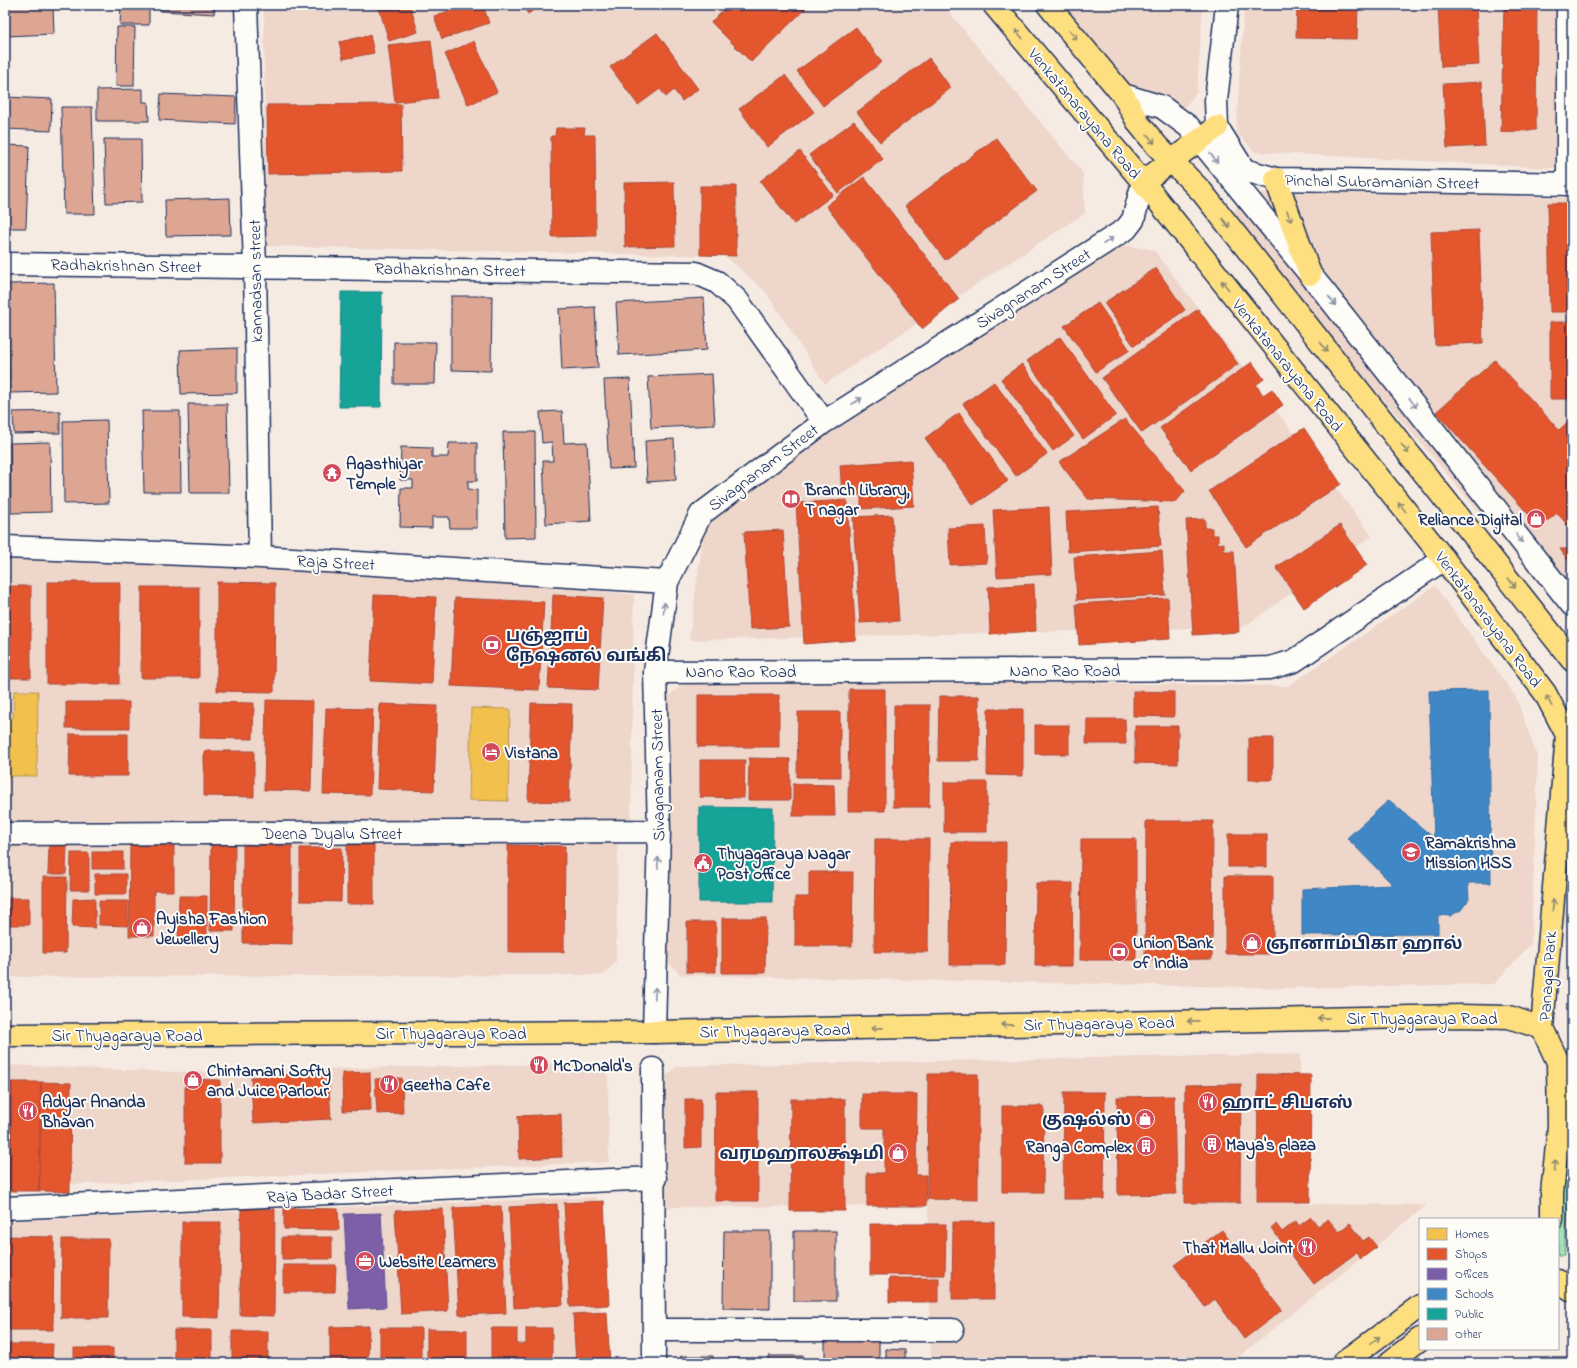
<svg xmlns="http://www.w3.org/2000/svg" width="1577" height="1368" font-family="'Indie Flower','Noto Sans Tamil',sans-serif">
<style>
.built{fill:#eed6cb}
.green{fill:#9fe5b1;stroke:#5d8a88}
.homes{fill:#f2c14e;stroke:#b29553}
.shops{fill:#e4572e;stroke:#a84b3c}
.offices{fill:#7b5ea7;stroke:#5e5091}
.schools{fill:#3f88c5;stroke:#346da6}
.public{fill:#17a398;stroke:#188087}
.building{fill:#dca693;stroke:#1b2f5e}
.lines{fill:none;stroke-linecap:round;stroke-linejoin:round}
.minor-casing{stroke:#1b2f5e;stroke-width:25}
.major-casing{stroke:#1b2f5e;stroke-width:25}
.minor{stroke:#fdfcf7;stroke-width:22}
.major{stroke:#fedf80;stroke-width:22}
.oneway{stroke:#8c876f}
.oneway2{stroke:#8c96aa}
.labels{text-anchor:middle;stroke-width:4;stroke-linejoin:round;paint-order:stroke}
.street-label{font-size:17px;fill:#1b2f5e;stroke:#fdfcf7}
.poi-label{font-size:17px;font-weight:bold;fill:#1b2f5e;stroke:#fdfcf7;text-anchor:start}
</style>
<rect width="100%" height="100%" fill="#f6ebe3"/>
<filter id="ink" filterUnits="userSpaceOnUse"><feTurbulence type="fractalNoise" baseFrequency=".025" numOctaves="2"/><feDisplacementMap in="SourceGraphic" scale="8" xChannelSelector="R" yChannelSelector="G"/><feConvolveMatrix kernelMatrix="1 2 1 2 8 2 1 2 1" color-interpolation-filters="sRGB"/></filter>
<g filter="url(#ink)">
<!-- built -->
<path class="built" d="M264,5H943L1083,173L1085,213L825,384L766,292L725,256L265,246Z
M1062,5H1203L1197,92L1176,118L1153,120Z
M1244,5H1572V169L1255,152L1236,132Z
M1269,192L1475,195L1572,198V616L1557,604L1232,221L1238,198Z
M1117,244L1154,250L1372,536L1244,627L689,640L706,514Z
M5,548L310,556L634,595L631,826L5,825Z
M1435,586L1516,697L1538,759L1531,944L1494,984L1289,988L681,975L665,959L667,697L690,678L1288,686Z
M618,836L616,961L604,975L5,977V844Z
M1300,1054L1301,1204L1427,1205L1231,1363H931L928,1206L665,1207L663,1078L678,1066Z
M596,1063L608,1076L609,1162L5,1187V1065L174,1072Z
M597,1197L603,1363H5V1221Z"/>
<!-- green -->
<path class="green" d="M1571,1063L1572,1160L1564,1255H1558V1226Z"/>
<!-- homes -->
<path class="homes" d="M14,691H38L37,776H5V718H13Z
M471,708L510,709L508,801L469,800Z"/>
<!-- shops -->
<path class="shops" d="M378,5H410L418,32L389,41Z
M466,5H483L489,23L442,39L434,16Z
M522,5H541L528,14Z
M728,5H809L751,62L711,22Z
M1297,5L1358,6L1357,39L1296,38Z
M1438,5H1476L1479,65L1441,67Z
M1504,5H1537L1536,130L1501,132Z
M856,27L882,62L823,106L797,71Z
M657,33L698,89L682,101L674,90L666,97L660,89L638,105L610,67Z
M370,35L374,53L343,59L339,42Z
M431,40L438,98L395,102L388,45Z
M474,41L497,92L468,105L445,54Z
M929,58L951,88L880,142L857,112Z
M785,75L814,112L767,147L739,109Z
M1482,82L1485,146L1447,148L1443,84Z
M401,104L402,171L268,174L267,105Z
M854,121L883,159L838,193L809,155Z
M556,128H585L584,135H595L596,236L552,237L551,136H555Z
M996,138L1037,191L945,260L905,206Z
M800,151L833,195L794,224L760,181Z
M864,177L959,299L922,329L826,206Z
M674,182L675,246L625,247L624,183Z
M700,186H736V256L700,255Z
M1548,203H1572V312H1550Z
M1479,230L1483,343L1435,345L1431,232Z
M1156,268L1185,310L1134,346L1104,303Z
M1098,303L1130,350L1096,372L1064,326Z
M1198,309L1238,364L1142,433L1102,378Z
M1550,322H1572V399H1550Z
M1060,337L1116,415L1083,439L1027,361Z
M1495,360L1559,430L1572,418V530L1557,513L1540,527L1436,412Z
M1252,362L1264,379L1256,385L1263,395L1272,389L1283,405L1191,470L1160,428Z
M1022,364L1074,436L1053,451L1001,379Z
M994,382L1047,454L1016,476L963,404Z
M959,413L1008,481L973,505L925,438Z
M1125,419L1185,491L1176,502L1088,499L1059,462Z
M1304,428L1341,484L1246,547L1209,491Z
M911,460L914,506L861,509V495L842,496L840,465Z
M847,500L856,640L804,644L796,503Z
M1049,507L1052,574L997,577L993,510Z
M1158,507L1161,546L1068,552L1066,512Z
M892,515L899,621L860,623L853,517Z
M1205,519V528H1212V535H1218V544L1224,543V551H1234L1239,632L1193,635L1186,520Z
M1340,525L1367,565L1304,608L1276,567Z
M985,526L987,563L950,565L948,528Z
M783,530L789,627L750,629L744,532Z
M1560,549H1572V566Z
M1162,551L1165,595L1077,600L1074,557Z
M47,582H120L119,684H47Z
M217,582L275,583L274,692L217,691Z
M1034,584L1036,631L990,634L988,587Z
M5,586H31V678H5Z
M142,587H199V678H141Z
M374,595L436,597L432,684L370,681Z
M553,595L603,598L598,690L548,688Z
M455,598L544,602L539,690L451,686Z
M1168,598L1170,639L1079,645L1076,604Z
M849,689H885V811H848Z
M1133,691L1174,692V717L1133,716Z
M698,695H779V747H698Z
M939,696H979V761H938Z
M266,700L313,701L311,791L264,790Z
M66,702H129V728H66Z
M201,702L254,703L253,739L200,738Z
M531,703L572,704L569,802L528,801Z
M380,704L437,706L434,791L377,789Z
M894,705H930L929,807H893Z
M326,708L373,709L370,795L323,794Z
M988,709H1023V776L987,775Z
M798,712H840V777H797Z
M1087,719H1125L1126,744H1086Z
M1035,725H1069V754H1035Z
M1135,726H1178V764L1135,763Z
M70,734H128V776H69Z
M1249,738H1273V780H1249Z
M204,751H254V797L204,796Z
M749,758L790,759V800H748Z
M700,760H745L744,798L700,797Z
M944,782H987V832H944Z
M793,784L834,785L835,816H793Z
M1146,821H1213L1212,959L1145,960Z
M1228,834H1267V867H1228Z
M875,839H929L928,952H874Z
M1081,839H1136V960H1080Z
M951,842H1006L1005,965H950Z
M211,844L235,845L234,931H210Z
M49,845H67L66,874H48Z
M130,845L174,846V891H154V936H129Z
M243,845L292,846V944L243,943Z
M347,845H374V904H347Z
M508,845L565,846L564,952H508Z
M300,848H342L341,902L300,901Z
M92,852H123V869H92Z
M71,853H89V890H70Z
M809,872H853L852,946H795V897H809Z
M95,874H126V894H95Z
M1225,876H1273V954H1225Z
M43,877H67L66,953H43Z
M1036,883H1073L1072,966H1035Z
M179,896H207V942L178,941Z
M9,898H29V925H9Z
M95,898V928L72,927L73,899Z
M99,901H128V926L99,925Z
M722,918H766L765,973H722Z
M687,922H716V972H687Z
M328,1072L331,1119L253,1123L251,1077Z
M370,1072L371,1110L343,1111L342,1073Z
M928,1074H978V1200L927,1199Z
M1258,1074L1311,1075L1310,1202H1257Z
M402,1078L403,1113L377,1114L375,1079Z
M185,1079L220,1080V1163H185Z
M5,1082H12L10,1191H5Z
M12,1082H41L39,1191H10Z
M41,1082L71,1083L70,1192L39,1191Z
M1241,1084L1240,1203H1184L1185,1085Z
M716,1092H758V1201H715Z
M1064,1092H1105L1104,1199H1063Z
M862,1094H917L916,1175H926V1206H867V1173H884V1128H862Z
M1174,1096L1176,1194L1118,1195L1117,1097Z
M685,1099H701V1147L685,1148Z
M791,1099H845V1211H790Z
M1002,1106H1044L1043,1192H1002Z
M561,1114L562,1157L519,1159L518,1116Z
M604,1201L609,1305L570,1307L564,1203Z
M557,1204L563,1305L514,1308L509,1207Z
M501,1206L506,1313L459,1315L453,1208Z
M284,1208L338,1209L339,1230L284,1229Z
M241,1209H275L274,1316L240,1315Z
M443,1209L448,1311L401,1314L395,1211Z
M1311,1217L1318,1226L1328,1219L1339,1232L1350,1223L1363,1241L1369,1237L1377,1247L1361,1259L1356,1253L1314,1284L1271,1228L1276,1224L1282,1232L1296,1221L1299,1226Z
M182,1222H221L219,1318L182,1317Z
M953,1222H994V1299H952Z
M870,1224H946L945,1275H870Z
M1222,1230L1282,1310L1244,1339L1215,1299L1205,1307L1174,1265Z
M5,1236L54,1237L53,1330H5Z
M282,1237H332V1259H282Z
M62,1239H109L108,1318H61Z
M283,1265H336L335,1292H283Z
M889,1278H939V1302H889Z
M607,1312L610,1363H576L573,1314Z
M369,1326L368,1363H330V1327Z
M380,1328H421V1363H380Z
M491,1328H517V1344H526V1328H552V1363H491Z
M427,1329L467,1330V1363H427Z
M174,1330H212V1363H174Z
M232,1331H268V1363H232Z
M5,1344H53L52,1363H5Z
M74,1348H113V1363H74Z"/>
<!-- offices -->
<path class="offices" d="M381,1213L386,1307L349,1309L344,1214Z"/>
<!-- schools -->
<path class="schools" d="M1489,690L1491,883H1468L1469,899L1461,910L1450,916L1438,915V934L1302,935V889L1393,885L1347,838L1389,800L1434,838L1429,691Z"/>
<!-- public -->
<path class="public" d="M341,292H382L381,407H339Z
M699,807L773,808L772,902H699Z"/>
<!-- building -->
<path class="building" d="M5,5H53L54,34L5,36Z
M67,5H117V7L67,9Z
M121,5H149V25H120Z
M162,5H215L214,14L161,11Z
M117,27H135L134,86H116Z
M143,89V102H148L149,121H97V90Z
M161,94L236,97L235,124L159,120Z
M5,97L52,99L51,131L5,129Z
M61,107H92L95,214H64Z
M104,139H141L142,202L106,203Z
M5,145L29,146L26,228H5Z
M230,198L231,235L166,236L165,200Z
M54,283L56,392L9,393L8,284Z
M451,296H492L491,371L451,370Z
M704,298L707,350L619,355L616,303Z
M595,307L598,368L562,370L559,309Z
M394,342H436L435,384H394Z
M237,348V393L181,394L180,350Z
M712,374L715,425L651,428L648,377Z
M630,379L634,468L609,469L604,380Z
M188,404H227L229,493H190Z
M60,411V433L14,434L13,412Z
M142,411H180L181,492H144Z
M562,411L564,443L587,442L591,521L546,524L543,461H553L552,442L542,443L540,412Z
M107,420L109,503L64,504L63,421Z
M503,432H535L536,537L505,538Z
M674,439L676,480L647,482L645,441Z
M50,442L51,512L11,513L10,443Z
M449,443H477V481H468V489L477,490V528H450L449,517H432V528L400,527L401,488H413V480H400L401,447L432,448V457H448Z
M724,1231H770V1309L723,1308Z
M794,1231H836V1301H794Z
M825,1341H879V1363H825Z
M886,1349L905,1350V1363H886Z
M681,1356H713V1363H681Z
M769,1356H804V1363H769Z
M718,1359H756V1363H718Z"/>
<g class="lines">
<!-- minor casing -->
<g class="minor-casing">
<path id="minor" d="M246,5L255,267L260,557
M1227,5L1216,100L1217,127L1244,170L1276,179L1572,184
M1123,95L1162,107L1189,127L1322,289L1572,605
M1568,184V5
M5,264L696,273L717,282L737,300L824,422
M5,547L260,557L667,582
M655,672L1238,669L1270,668L1294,661L1444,559
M5,834L659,831
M654,1032L659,831L655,672L667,582L701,514L824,422L1126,229L1133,220L1143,182
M653,1069L654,1363
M5,1208L655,1178
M654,1330H952"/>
</g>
<!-- major casing -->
<g class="major-casing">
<path id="major" d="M994,5L1143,182L1444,559L1545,693L1567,735
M1048,5L1123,95L1139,124L1157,146L1202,192L1572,660
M1276,179L1310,274
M1143,182L1217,127
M5,1035L654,1032L1461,1016L1509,1017L1542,1028
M1552,1219V1193L1559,1126L1558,1062L1542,1028L1567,735
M1558,1281L1572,1290
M1343,1363L1420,1306
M1389,1363L1420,1339"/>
</g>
<!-- minor -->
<use href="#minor" class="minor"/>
<!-- major -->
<use href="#major" class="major"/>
</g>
<!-- one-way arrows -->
<defs><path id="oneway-shaft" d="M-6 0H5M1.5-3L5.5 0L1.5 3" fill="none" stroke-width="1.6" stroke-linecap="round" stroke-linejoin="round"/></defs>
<g class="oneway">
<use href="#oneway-shaft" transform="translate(1019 34) rotate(-130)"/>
<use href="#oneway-shaft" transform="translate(1073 35) rotate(50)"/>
<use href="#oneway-shaft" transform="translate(1151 139) rotate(51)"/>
<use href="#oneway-shaft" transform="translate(1289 216) rotate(70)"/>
<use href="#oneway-shaft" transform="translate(1226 223) rotate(52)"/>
<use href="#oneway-shaft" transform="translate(1225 285) rotate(-129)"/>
<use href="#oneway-shaft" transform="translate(1324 347) rotate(52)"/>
<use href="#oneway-shaft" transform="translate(1405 449) rotate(52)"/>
<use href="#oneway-shaft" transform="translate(1402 507) rotate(-129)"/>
<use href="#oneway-shaft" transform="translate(1512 583) rotate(52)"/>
<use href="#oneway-shaft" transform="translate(1549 701) rotate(-118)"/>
<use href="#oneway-shaft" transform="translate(1553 905) rotate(-85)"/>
<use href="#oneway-shaft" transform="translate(1323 1018) rotate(179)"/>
<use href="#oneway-shaft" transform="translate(1193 1021) rotate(179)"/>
<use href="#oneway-shaft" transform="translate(1007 1025) rotate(179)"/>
<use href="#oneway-shaft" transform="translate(877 1028) rotate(179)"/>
<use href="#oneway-shaft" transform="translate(1555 1166) rotate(-84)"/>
<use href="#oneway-shaft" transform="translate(1375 1340) rotate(-36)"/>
</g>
<g class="oneway2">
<use href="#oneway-shaft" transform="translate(1214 158) rotate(50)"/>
<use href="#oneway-shaft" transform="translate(1108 241) rotate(-33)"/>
<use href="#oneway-shaft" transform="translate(1332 301) rotate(52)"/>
<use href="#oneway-shaft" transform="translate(857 401) rotate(-33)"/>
<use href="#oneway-shaft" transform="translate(1413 403) rotate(52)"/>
<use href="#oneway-shaft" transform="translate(1519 538) rotate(52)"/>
<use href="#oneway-shaft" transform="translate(664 608) rotate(-83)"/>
<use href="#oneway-shaft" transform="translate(658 863) rotate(-88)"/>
<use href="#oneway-shaft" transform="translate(655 993) rotate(-88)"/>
</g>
</g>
<!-- icons -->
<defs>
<g id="temple-disc" transform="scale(1)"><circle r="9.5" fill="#d1495b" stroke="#fdfcf7"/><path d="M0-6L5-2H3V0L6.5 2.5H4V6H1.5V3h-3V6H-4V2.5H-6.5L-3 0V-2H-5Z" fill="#fff"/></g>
<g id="library-disc" transform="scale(1)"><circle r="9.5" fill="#d1495b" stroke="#fdfcf7"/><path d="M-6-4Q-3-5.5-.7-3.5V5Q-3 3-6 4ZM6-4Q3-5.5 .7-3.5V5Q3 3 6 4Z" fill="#fff"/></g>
<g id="shop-disc" transform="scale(1)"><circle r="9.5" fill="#d1495b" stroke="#fdfcf7"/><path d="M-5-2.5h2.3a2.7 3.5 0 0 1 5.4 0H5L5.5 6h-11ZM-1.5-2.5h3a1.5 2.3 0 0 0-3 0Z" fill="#fff"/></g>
<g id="bank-disc" transform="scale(1)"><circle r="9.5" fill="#d1495b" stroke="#fdfcf7"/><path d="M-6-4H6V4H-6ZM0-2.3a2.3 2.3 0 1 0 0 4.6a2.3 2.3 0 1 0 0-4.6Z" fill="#fff"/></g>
<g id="hotel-disc" transform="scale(1)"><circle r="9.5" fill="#d1495b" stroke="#fdfcf7"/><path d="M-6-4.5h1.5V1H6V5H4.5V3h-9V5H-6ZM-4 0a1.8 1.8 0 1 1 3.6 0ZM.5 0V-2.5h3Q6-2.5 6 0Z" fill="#fff"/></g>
<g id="school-disc" transform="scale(1)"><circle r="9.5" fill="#d1495b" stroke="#fdfcf7"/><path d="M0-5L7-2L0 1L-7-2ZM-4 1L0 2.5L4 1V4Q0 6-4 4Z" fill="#fff"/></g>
<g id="civic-disc" transform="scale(1)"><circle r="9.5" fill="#d1495b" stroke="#fdfcf7"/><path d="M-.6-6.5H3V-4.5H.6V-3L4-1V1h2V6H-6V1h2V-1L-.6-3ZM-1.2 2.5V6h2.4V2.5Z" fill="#fff"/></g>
<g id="restaurant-disc" transform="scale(1)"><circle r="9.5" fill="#d1495b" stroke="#fdfcf7"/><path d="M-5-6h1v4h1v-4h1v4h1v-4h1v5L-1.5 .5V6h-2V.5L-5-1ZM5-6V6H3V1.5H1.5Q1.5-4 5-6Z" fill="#fff"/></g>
<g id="building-disc" transform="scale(1)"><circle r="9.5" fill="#d1495b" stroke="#fdfcf7"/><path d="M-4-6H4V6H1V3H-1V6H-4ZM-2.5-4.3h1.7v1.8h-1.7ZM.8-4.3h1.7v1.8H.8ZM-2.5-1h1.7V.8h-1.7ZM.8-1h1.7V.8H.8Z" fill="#fff"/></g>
<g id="office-disc" transform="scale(1)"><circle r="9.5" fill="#d1495b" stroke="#fdfcf7"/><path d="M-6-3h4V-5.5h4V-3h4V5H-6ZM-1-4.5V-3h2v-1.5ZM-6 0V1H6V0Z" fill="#fff"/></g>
</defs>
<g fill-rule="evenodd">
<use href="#temple-disc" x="332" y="473"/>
<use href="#library-disc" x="791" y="499"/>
<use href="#shop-disc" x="1536" y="519"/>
<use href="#bank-disc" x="492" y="645"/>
<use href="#hotel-disc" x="491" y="752"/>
<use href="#school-disc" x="1411" y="852"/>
<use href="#civic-disc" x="703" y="863"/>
<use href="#shop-disc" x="142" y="928"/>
<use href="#shop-disc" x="1252" y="943"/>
<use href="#bank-disc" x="1119" y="952"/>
<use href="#restaurant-disc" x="539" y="1065"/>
<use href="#shop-disc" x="193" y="1080"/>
<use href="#restaurant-disc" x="389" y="1084"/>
<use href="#restaurant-disc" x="1208" y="1102"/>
<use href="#restaurant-disc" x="28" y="1111"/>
<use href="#shop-disc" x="1145" y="1119"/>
<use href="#building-disc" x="1212" y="1144"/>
<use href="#building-disc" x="1146" y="1146"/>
<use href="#shop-disc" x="898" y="1153"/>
<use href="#restaurant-disc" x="1307" y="1247"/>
<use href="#office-disc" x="365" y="1261"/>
</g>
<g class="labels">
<!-- street labels -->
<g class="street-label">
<text transform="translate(1085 113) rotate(50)" y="6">Venkatanarayana Road</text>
<text transform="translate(1382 181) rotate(1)" y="6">Pinchal Subramanian Street</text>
<text transform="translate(126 265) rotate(1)" y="6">Radhakrishnan Street</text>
<text transform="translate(450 269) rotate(1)" y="6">Radhakrishnan Street</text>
<text transform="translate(255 281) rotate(-91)" y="6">kannadsan street</text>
<text transform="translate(1033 288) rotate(-33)" y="6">Sivagnanam Street</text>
<text transform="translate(1288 365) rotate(51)" y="6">Venkatanarayana Road</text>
<text transform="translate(763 467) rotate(-37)" y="6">Sivagnanam Street</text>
<text transform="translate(336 562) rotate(3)" y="6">Raja Street</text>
<text transform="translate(1489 619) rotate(53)" y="6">Venkatanarayana Road</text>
<text x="1065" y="676">Nano Rao Road</text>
<text x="741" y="677">Nano Rao Road</text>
<text transform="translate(657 775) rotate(-91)" y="6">Sivagnanam Street</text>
<text x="332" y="839">Deena Dyalu Street</text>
<text transform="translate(1547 976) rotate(-86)" y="6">Panagal Park</text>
<text x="1422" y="1024">Sir Thyagaraya Road</text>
<text transform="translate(1099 1023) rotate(-1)" y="6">Sir Thyagaraya Road</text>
<text transform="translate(775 1030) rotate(-1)" y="6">Sir Thyagaraya Road</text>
<text x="451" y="1039">Sir Thyagaraya Road</text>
<text x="127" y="1041">Sir Thyagaraya Road</text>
<text transform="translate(330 1193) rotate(-3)" y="6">Raja Badar Street</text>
</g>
<!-- poi labels -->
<g class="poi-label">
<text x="346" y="469">Agasthiyar<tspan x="346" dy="20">Temple</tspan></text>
<text x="805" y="495">Branch Library,<tspan x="805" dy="20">T nagar</tspan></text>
<text x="1522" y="525" text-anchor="end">Reliance Digital</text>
<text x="506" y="641">பஞ்ஐாப்<tspan x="506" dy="20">நேஷனல் வங்கி</tspan></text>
<text x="505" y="758">Vistana</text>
<text x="1425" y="848">Ramakrishna<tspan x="1425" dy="20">Mission HSS</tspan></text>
<text x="717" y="859">Thyagaraya Nagar<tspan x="717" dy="20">Post office</tspan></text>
<text x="156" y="924">Ayisha Fashion<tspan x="156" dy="20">Jewellery</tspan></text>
<text x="1133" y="948">Union Bank<tspan x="1133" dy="20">of India</tspan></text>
<text x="1266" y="949">ஞானாம்பிகா ஹால்</text>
<text x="553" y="1071">McDonald's</text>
<text x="207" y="1076">Chintamani Softy<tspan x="207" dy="20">and Juice Parlour</tspan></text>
<text x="403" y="1090">Geetha Cafe</text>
<text x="42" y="1107">Adyar Ananda<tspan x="42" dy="20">Bhavan</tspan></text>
<text x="1222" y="1108">ஹாட் சிபஎஸ்</text>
<text x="1131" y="1125" text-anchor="end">குஷல்ஸ்</text>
<text x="1226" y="1150">Maya's plaza</text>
<text x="1132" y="1152" text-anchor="end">Ranga Complex</text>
<text x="884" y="1159" text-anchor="end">வரமஹாலக்ஷ்மி</text>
<text x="1293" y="1253" text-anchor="end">That Mallu Joint</text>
<text x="379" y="1267">Website Learners</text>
</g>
</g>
<!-- margin -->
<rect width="1577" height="1368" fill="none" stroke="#fdfcf7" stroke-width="20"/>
<rect x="10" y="10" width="1557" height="1348" fill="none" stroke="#1b2f5e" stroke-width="1.5" filter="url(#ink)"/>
<!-- legend -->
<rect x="1419" y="1218" width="140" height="132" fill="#fdfcf7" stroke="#a3aaba"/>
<rect x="1427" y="1228" width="20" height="12" fill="#f2c14e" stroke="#a3aaba"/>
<text x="1455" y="1238" font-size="12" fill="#1b2f5e">Homes</text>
<rect x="1427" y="1248" width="20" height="12" fill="#e4572e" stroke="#a3aaba"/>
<text x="1455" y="1258" font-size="12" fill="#1b2f5e">Shops</text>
<rect x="1427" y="1268" width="20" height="12" fill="#7b5ea7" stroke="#a3aaba"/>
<text x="1455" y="1278" font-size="12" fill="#1b2f5e">Offices</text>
<rect x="1427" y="1288" width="20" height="12" fill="#3f88c5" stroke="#a3aaba"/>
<text x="1455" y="1298" font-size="12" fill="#1b2f5e">Schools</text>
<rect x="1427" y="1308" width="20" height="12" fill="#17a398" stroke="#a3aaba"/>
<text x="1455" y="1318" font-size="12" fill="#1b2f5e">Public</text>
<rect x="1427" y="1328" width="20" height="12" fill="#dca693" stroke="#a3aaba"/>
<text x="1455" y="1338" font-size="12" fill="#1b2f5e">Other</text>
</svg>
